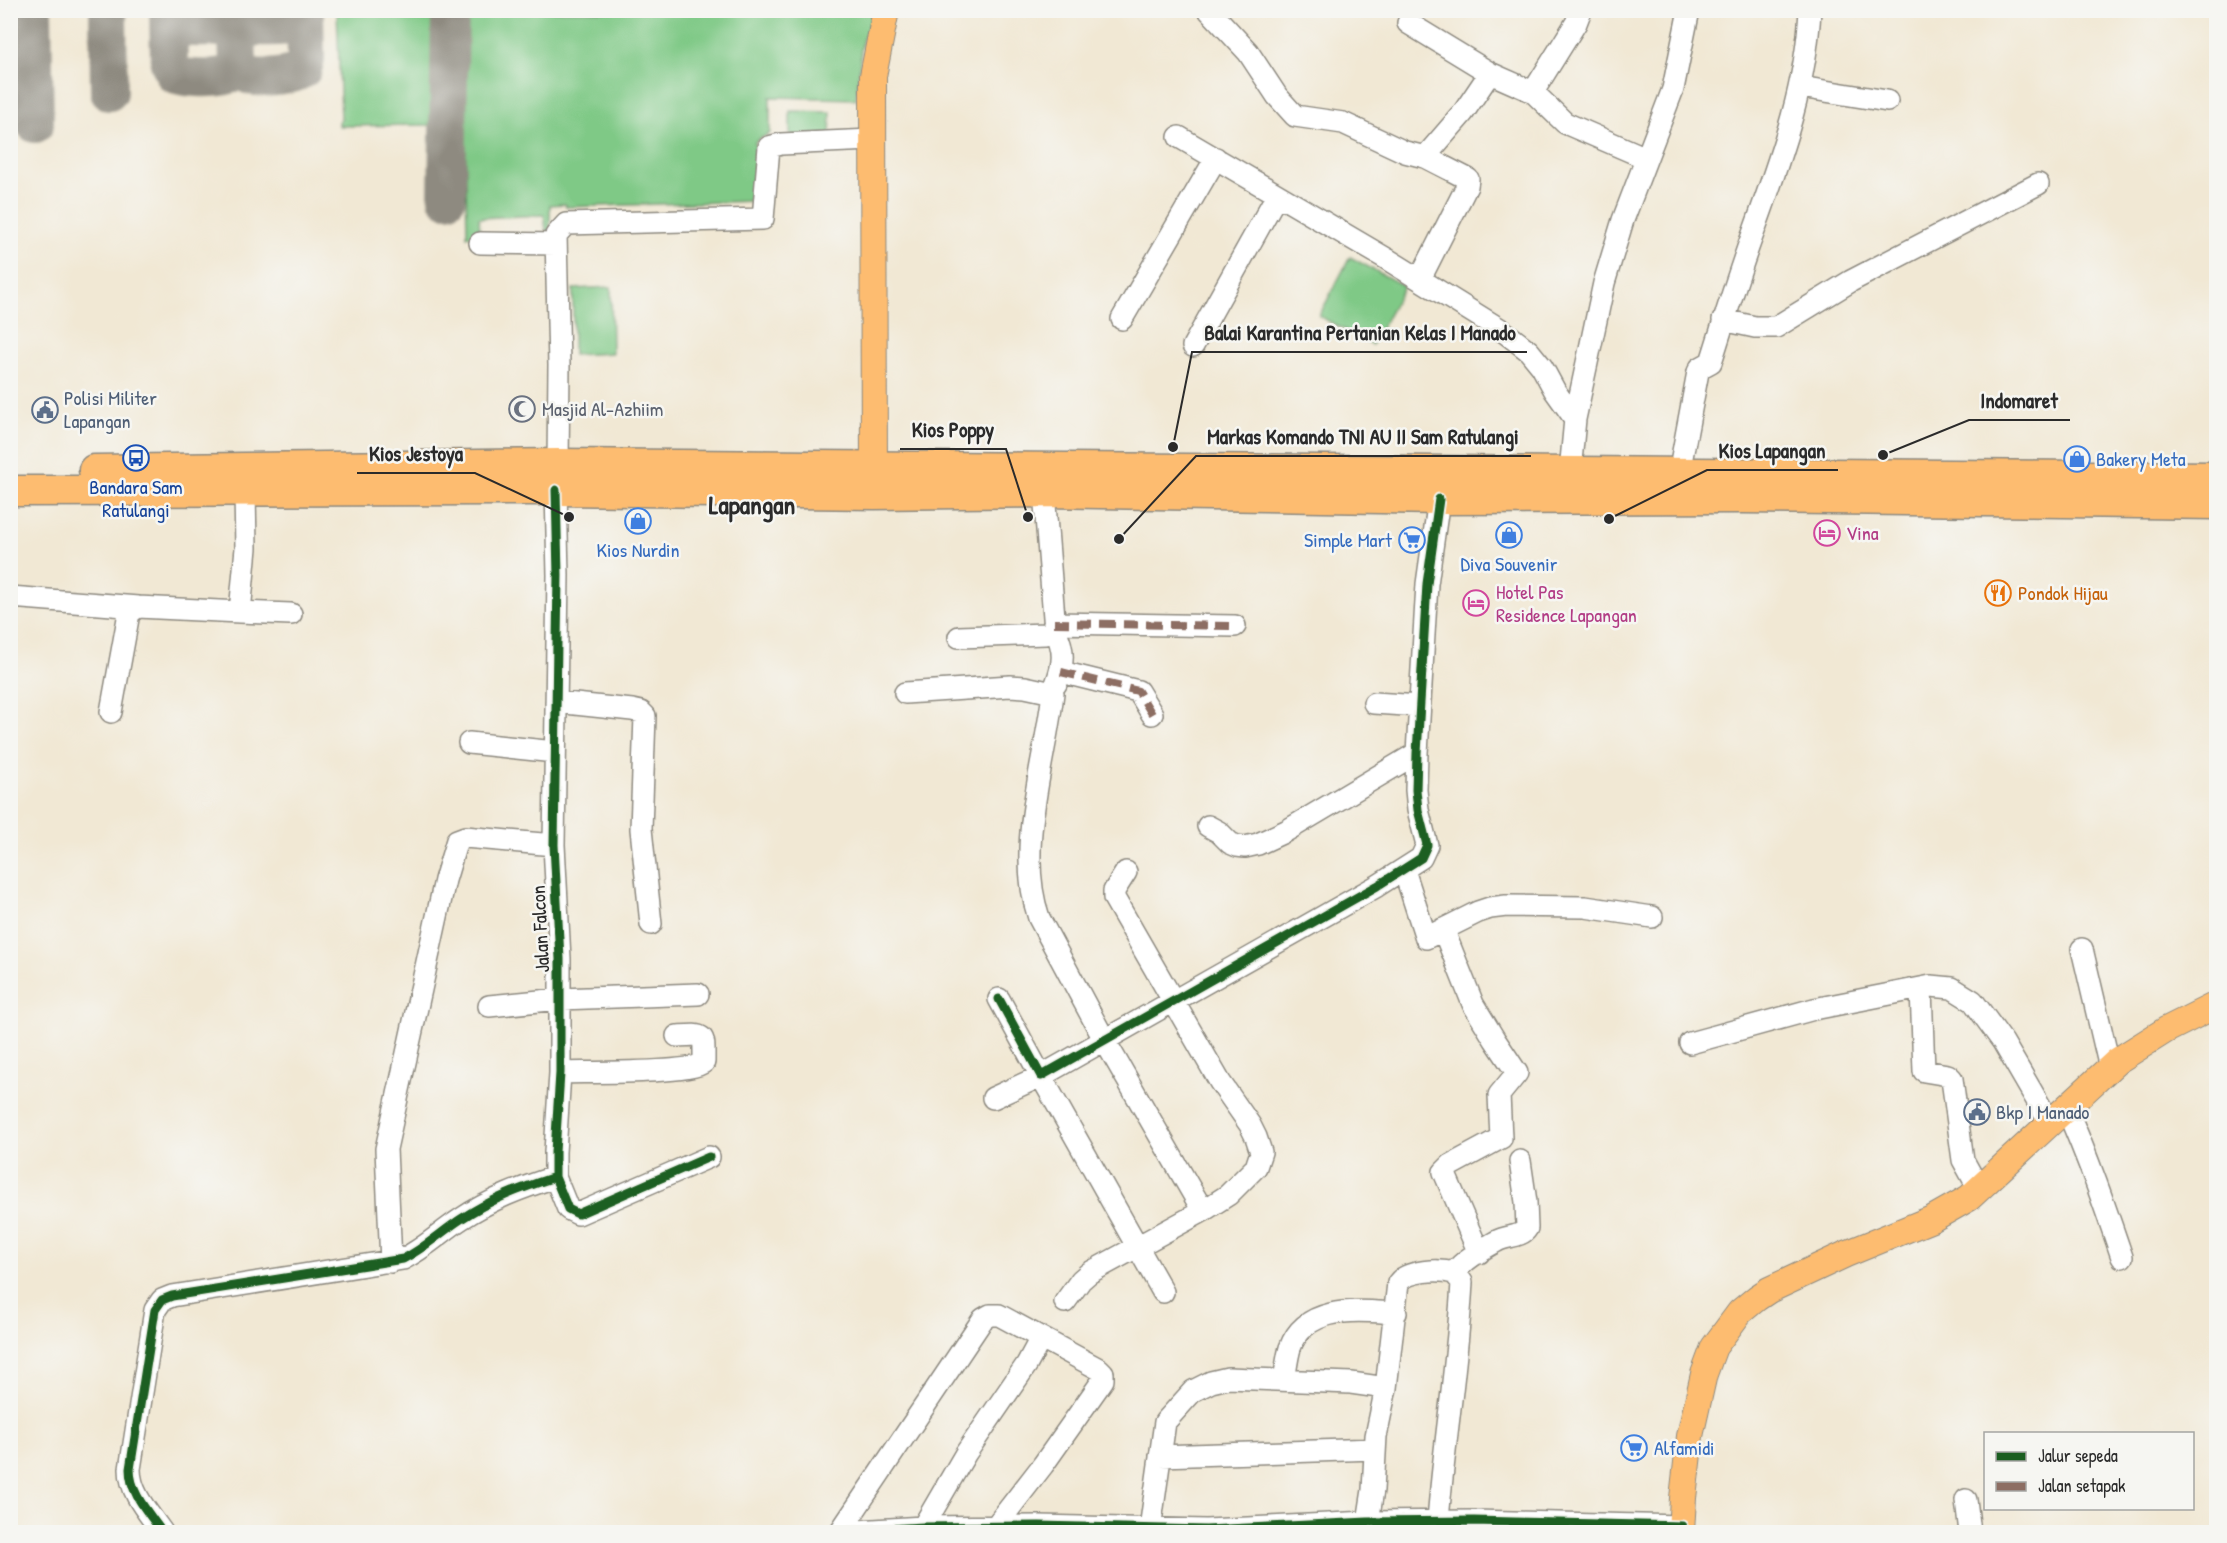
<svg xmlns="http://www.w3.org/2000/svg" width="2227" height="1543" font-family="'Patrick Hand',sans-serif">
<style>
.green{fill:#7fc986;stroke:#557a58;stroke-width:1.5}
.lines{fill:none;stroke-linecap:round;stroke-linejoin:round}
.taxiway{stroke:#8e8a80;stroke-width:38}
.minor-casing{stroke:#8e8a80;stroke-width:24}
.major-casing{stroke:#8e8a80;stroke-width:28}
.highway-casing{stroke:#8e8a80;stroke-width:33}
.minor{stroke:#fff;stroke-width:21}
.major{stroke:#fdbc6f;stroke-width:26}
.highway{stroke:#fdbc6f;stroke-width:30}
.quiet{stroke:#8d6e63;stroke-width:8;stroke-dasharray:15 8;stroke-linecap:butt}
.cycleway-casing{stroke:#f6f6f2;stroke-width:13}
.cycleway{stroke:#1b5e20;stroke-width:9}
.labels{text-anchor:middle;stroke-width:5;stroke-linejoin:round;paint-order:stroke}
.service-label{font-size:20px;fill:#4e5e75;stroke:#f6f6f2;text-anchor:start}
.worship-label{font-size:20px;fill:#5b616d;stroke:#f6f6f2;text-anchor:start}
.shop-label{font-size:20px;fill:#366cbe;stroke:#f6f6f2;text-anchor:start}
.transit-label{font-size:20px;fill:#164399;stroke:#f6f6f2}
.hotel-label{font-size:20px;fill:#b23c85;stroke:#f6f6f2;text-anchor:start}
.food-label{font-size:20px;fill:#c56008;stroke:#f6f6f2;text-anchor:start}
.street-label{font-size:20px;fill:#2b2b2b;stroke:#f6f6f2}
.district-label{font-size:26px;font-weight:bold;fill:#2b2b2b;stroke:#f6f6f2}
.leader{fill:none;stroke:#2b2b2b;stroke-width:2}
.callout-dot{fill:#2b2b2b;stroke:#f6f6f2;stroke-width:2}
.callout-label{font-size:21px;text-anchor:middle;font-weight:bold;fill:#2b2b2b;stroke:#f6f6f2;stroke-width:5;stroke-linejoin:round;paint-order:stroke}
</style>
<rect width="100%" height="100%" fill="#f6f6f2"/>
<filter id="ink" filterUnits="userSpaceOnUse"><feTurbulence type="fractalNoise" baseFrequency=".0167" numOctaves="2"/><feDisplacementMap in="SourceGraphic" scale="12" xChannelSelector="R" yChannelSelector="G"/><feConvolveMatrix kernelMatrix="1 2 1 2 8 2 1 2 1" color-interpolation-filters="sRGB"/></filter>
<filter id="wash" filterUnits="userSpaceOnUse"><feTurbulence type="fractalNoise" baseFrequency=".008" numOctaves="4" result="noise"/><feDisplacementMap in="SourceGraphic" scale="24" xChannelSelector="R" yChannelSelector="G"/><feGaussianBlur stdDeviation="1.35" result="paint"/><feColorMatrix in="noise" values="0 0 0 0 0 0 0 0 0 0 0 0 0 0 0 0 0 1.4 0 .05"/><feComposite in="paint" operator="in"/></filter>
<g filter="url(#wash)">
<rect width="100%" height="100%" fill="#f1e8d4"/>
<!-- green -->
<path class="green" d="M337,11H433L435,120L430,125L339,126V121L341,120Z
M463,11H874L862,42L856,99L770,97V133L755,142V201L566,207L565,204L550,205V231H546L544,215L479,218L480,235L467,236Z
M790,111L831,112L830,135H790Z
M1350,257L1404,286L1372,345L1319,316Z
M611,287L612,353L573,355V289Z"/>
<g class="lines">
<!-- taxiway -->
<path class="taxiway" d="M33,10L35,124
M108,10L109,92
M168,10L169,63L174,74C183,79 220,80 229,75C234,72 236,68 238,63L236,10
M168,14L173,24C182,29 218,30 228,25C233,22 235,19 236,13C238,18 240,22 245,25C252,28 286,28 294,25C300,23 304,17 305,11
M238,63C240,68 242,72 246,74C258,81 293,77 303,69L306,59L305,10
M447,198L450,10"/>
</g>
</g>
<g filter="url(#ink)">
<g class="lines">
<!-- minor casing -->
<g class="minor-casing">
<path id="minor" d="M1209,10L1248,52L1277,96L1295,116L1343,123L1405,152L1425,157L1463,113L1490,73
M1408,23L1490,73L1533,92L1565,123L1646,158
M1800,87L1887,101
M1533,92L1576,23L1581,10
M1179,137L1387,259L1503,331L1529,351L1542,367L1555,391L1575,419
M480,243L556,244
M1420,279L1467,186L1468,179L1425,157
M1122,319L1216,158
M1723,320L1755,327H1776L1851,281L2038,184
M1193,346L1277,195
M558,464L559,365L556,235L566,224L763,219L769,147L781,144L872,140
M1570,472L1575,419L1604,283L1623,220L1673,89L1689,10
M1679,473L1698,372L1700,368L1711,362C1725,318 1738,274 1754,231C1780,158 1806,89 1810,10
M556,490L558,575L554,845L560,959V1073L555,1152V1177L568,1209L578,1214L709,1157
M10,597L138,607
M240,612L291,614
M1054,623L1235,626
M1055,630C1065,650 1064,663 1056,684
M959,637L1046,634L1055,630L1044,492
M1061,672L1138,691L1152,714
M905,693L1010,686L1025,687L1053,693C1045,764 1015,848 1039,918L1105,1041L1203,1211
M556,702L632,710L641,712L645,716L641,829L651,924
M1374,703L1420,706
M111,712L129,613L138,607L240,612L246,548L245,492
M469,743L555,752
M1208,826L1219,832L1230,843L1237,846L1245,847L1258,844L1286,831L1417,753
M1404,870L1426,938L1478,912L1490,908L1506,906L1585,907L1652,917
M1443,929L1473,1004L1495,1040L1517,1073L1499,1095L1501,1138L1451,1165L1444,1172L1479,1253
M2082,949L2110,1068
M1921,989L1924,1071L1948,1075L1952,1079L1963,1160L1979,1189
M999,999L1041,1076L1377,886L1421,858L1427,845L1418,810L1416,790L1417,753L1427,584L1439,499
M489,1006L560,999L698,994
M1690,1043L1814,1009L1931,986L1952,988L1973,1001L2003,1042L2050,1123
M560,1073C583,1072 692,1074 704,1062C704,1033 706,1034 677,1036
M993,1098L1041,1076L1163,1292
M2066,1108C2088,1157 2105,1207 2122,1257
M391,1262L386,1149L445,880L457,840L465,837L554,845
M1454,1273C1463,1260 1483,1249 1497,1241C1507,1235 1521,1238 1527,1228L1526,1202L1520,1161
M1065,1302L1081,1280L1089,1273L1203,1211L1228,1195L1256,1167L1261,1152L1256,1137L1250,1125L1220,1082L1114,898V891L1126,872
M1284,1380C1286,1370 1287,1358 1290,1348C1306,1304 1358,1311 1396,1313
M1386,1388L1398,1283C1407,1270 1439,1269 1454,1273L1462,1282C1458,1362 1444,1442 1438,1521
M1160,1456L1375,1449
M1966,1500L1970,1532
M1150,1529L1165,1422L1193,1391L1211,1382L1228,1378L1351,1383L1386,1388L1376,1436L1373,1490L1368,1522
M162,1532C149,1513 130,1494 130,1469L155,1310L162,1300L172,1296L403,1259C425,1248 441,1232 461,1219C491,1199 521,1188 555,1177
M840,1532L923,1527L1039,1526L1206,1530L1368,1522L1474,1521L1682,1526
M840,1532L983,1319L990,1315H999L1099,1369L1103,1373V1380L1043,1465L991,1532
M920,1532L966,1453L1027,1364L1041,1338"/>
</g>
<!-- major casing -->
<g class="major-casing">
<path id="major" d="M874,486L873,76L886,10
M1681,1532L1683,1498L1690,1436L1704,1374L1714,1347L1740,1312L1757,1298L1769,1290L1846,1254L1932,1219L1969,1198L2117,1061L2166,1030L2216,1005"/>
</g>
<!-- highway casing -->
<g class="highway-casing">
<path id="highway" d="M94,470L558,464L2216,477
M10,491L556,490L874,494L1044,492L1439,499L1743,498L2216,504"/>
</g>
<!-- minor -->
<use href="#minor" class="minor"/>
<!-- major -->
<use href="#major" class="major"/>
<!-- highway -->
<use href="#highway" class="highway"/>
<!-- quiet -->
<path class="quiet" d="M1054,623L1235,626
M1061,672L1138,691L1152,714"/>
<!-- cycleway casing -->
<g class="cycleway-casing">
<path id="cycleway" d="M556,490L558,575L554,845L560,959V1073L555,1152V1177L568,1209L578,1214L709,1157
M999,999L1041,1076L1377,886L1421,858L1427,845L1418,810L1416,790L1417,753L1427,584L1439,499
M162,1532C149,1513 130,1494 130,1469L155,1310L162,1300L172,1296L403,1259C425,1248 441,1232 461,1219C491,1199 521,1188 555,1177
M840,1532L923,1527L1039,1526L1206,1530L1368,1522L1474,1521L1682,1526"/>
</g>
<!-- cycleway -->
<use href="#cycleway" class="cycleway"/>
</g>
</g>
<!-- icons -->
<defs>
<g id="mosque-ring" transform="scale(1.35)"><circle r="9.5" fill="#f6f6f2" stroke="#6b7280" stroke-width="1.5"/><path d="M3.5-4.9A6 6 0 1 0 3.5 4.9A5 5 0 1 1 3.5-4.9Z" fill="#6b7280"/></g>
<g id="civic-ring" transform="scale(1.35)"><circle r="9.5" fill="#f6f6f2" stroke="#5c6f8a" stroke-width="1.5"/><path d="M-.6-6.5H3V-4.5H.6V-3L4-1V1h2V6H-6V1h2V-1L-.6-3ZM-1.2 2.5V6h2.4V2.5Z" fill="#5c6f8a"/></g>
<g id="bus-ring" transform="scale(1.35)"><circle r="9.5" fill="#f6f6f2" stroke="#1a4fb4" stroke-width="1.5"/><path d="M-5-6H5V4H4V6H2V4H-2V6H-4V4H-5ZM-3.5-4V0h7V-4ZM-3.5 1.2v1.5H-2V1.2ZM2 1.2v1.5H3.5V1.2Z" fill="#1a4fb4"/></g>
<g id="shop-ring" transform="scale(1.35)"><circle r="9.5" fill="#f6f6f2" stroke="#3f7fe0" stroke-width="1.5"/><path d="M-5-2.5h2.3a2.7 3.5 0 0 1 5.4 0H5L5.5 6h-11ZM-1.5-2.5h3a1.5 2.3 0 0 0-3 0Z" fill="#3f7fe0"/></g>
<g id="hotel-ring" transform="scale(1.35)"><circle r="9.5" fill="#f6f6f2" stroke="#d1479c" stroke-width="1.5"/><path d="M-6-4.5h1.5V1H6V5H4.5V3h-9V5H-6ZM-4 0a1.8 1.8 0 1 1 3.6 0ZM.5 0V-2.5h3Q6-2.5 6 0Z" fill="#d1479c"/></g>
<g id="supermarket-ring" transform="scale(1.35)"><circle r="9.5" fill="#f6f6f2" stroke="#3f7fe0" stroke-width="1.5"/><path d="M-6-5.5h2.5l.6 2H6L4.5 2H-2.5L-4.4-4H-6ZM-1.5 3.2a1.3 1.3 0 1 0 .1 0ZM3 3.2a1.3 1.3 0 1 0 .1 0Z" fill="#3f7fe0"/></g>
<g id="restaurant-ring" transform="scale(1.35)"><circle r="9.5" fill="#f6f6f2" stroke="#e8710a" stroke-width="1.5"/><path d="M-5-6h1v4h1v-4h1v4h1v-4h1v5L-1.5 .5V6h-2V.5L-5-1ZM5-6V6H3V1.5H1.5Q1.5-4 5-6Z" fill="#e8710a"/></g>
</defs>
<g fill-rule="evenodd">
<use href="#mosque-ring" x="522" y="409"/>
<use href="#civic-ring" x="45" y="410"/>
<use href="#bus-ring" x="136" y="458"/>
<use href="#shop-ring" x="2077" y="459"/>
<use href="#shop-ring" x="638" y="521"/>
<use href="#hotel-ring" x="1827" y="533"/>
<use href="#shop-ring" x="1509" y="535"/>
<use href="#supermarket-ring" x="1412" y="540"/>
<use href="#restaurant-ring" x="1998" y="593"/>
<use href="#hotel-ring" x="1476" y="603"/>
<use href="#civic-ring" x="1977" y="1112"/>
<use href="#supermarket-ring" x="1634" y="1448"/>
</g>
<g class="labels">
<!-- service labels -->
<g class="service-label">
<text x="64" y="405">Polisi Militer<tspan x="64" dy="23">Lapangan</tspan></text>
<text x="1996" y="1119">Bkp I Manado</text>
</g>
<!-- worship labels -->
<g class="worship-label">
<text x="542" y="416">Masjid Al-Azhiim</text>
</g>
<!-- shop labels -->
<g class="shop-label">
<text x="2096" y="466">Bakery Meta</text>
<text x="1392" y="547" text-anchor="end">Simple Mart</text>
<text x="638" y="557" text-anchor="middle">Kios Nurdin</text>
<text x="1509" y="571" text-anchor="middle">Diva Souvenir</text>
<text x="1654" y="1455">Alfamidi</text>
</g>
<!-- transit labels -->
<g class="transit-label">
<text x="136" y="494">Bandara Sam<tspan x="136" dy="23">Ratulangi</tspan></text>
</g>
<!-- hotel labels -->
<g class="hotel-label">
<text x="1846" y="540">Vina</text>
<text x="1496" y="599">Hotel Pas<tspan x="1496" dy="23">Residence Lapangan</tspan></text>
</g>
<!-- food labels -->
<g class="food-label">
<text x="2018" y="600">Pondok Hijau</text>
</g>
<!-- street labels -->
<g class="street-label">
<text transform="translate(540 929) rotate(-93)" y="7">Jalan Falcon</text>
</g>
<!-- district labels -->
<g class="district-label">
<text x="752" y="514">Lapangan</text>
</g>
</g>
<!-- callouts -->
<path class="leader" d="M1173 447L1192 352H1527M1883 455L1969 420H2070M1028 517L1006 449H900M1119 539L1196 456H1531M1609 519L1707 470H1838M569 517L475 473H357"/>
<g class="callout-dot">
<circle cx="1173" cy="447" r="6"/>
<circle cx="1883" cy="455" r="6"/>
<circle cx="1028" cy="517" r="6"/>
<circle cx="1119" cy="539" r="6"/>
<circle cx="1609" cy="519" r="6"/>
<circle cx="569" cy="517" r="6"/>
</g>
<g class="callout-label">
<text x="1360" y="340">Balai Karantina Pertanian Kelas I Manado</text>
<text x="2019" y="408">Indomaret</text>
<text x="953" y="437">Kios Poppy</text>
<text x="1363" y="444">Markas Komando TNI AU II Sam Ratulangi</text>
<text x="1772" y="458">Kios Lapangan</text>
<text x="416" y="461">Kios Jestoya</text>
</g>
<!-- margin -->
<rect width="2227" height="1543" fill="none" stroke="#f6f6f2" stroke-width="36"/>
<!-- legend -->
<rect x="1984" y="1432" width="210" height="78" fill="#f6f6f2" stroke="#a5a5a2" stroke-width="1.5"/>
<rect x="1996" y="1452" width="30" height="9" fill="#1b5e20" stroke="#a5a5a2" stroke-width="1.5"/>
<text x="2038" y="1462" font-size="18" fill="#2b2b2b">Jalur sepeda</text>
<rect x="1996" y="1482" width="30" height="9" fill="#8d6e63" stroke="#a5a5a2" stroke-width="1.5"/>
<text x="2038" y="1492" font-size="18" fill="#2b2b2b">Jalan setapak</text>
</svg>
